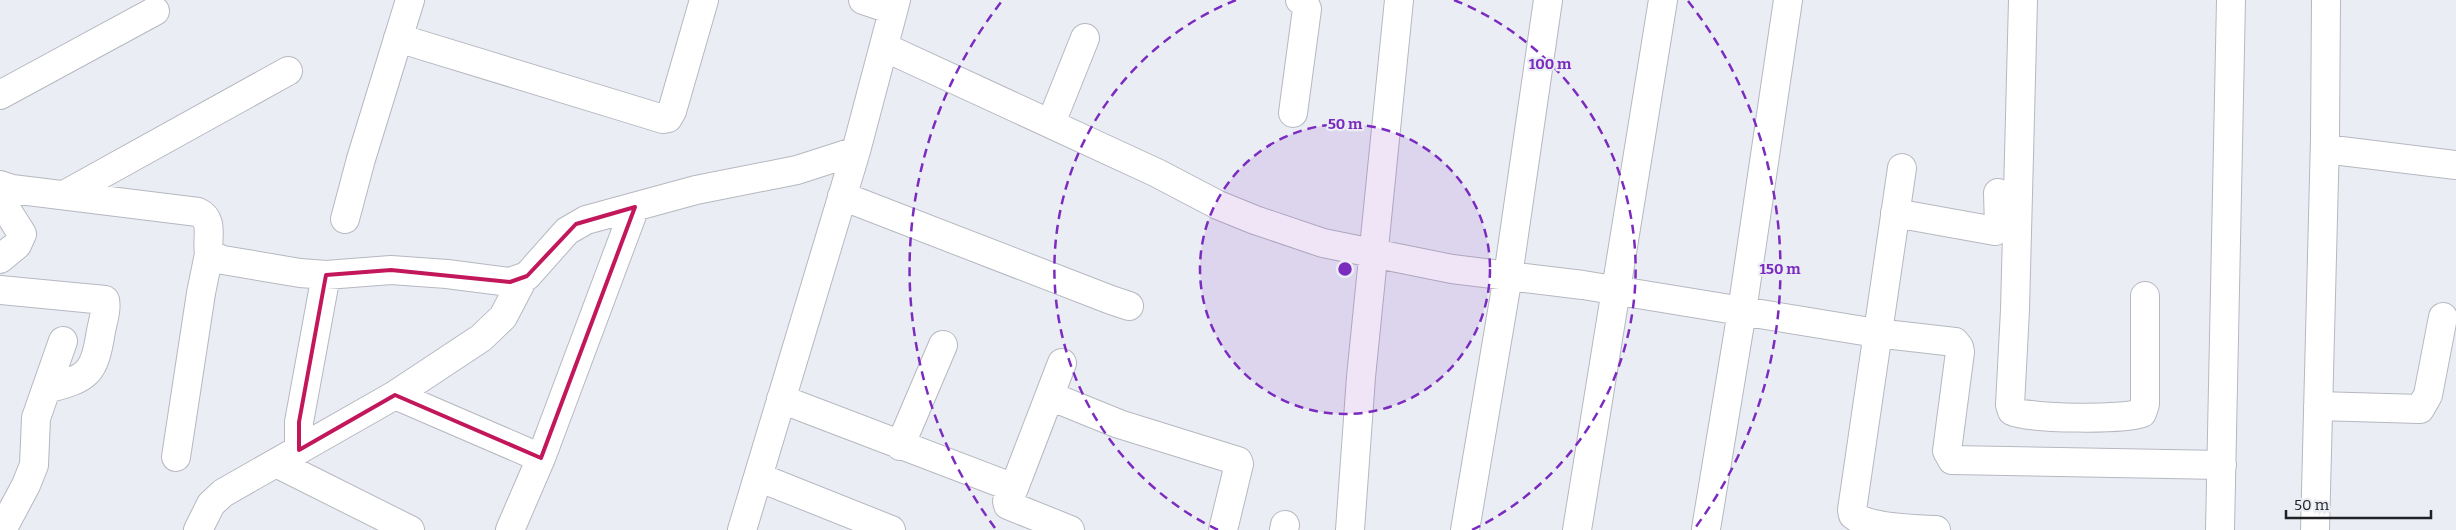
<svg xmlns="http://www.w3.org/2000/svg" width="2456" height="530" font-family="Bitter,serif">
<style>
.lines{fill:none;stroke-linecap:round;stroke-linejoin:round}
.minor-casing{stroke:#b6b8c0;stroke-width:30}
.minor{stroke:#fff;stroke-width:28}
.marked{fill:none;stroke:#c2185b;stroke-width:4;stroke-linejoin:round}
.ring{fill:none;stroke:#7b2cbf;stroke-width:2.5;stroke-dasharray:9 6}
.centre{fill:#7b2cbf;stroke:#ebedf5;stroke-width:2.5}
.ring-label{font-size:15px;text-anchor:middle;font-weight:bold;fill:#7b2cbf;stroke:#ebedf5;stroke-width:4.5;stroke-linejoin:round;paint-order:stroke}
</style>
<rect width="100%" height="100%" fill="#ebedf5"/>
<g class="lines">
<!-- minor casing -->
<g class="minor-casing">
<path id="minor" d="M863,0L893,10
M2023,0L2015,310L2010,405L2012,411C2028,419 2124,420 2142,413L2145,404V296
M398,38L663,119L668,118L672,111L704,0
M884,47L1157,173L1218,205L1255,220L1323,243L1452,269L1583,285L1876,333L1955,342L1959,347L1960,352L1947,451L1952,460L2222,465
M0,95L155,11
M1293,113L1307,9L1304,2L1300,0
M1051,123L1085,38
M2325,149L2456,165
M1902,168L1852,510L1853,515C1870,529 1915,529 1936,530
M0,185L12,189L198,212C215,220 206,239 209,254L223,260L300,273L326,275L391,270L447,274L510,282L527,276L567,231L586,220L696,190L797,170L856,151
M0,194L5,207L22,234L17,245L0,259
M64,195L288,71
M842,196L1111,300L1129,306
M1895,213L1995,231L1999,226L1998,193
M345,219L361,159L410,0
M0,290L105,300C107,309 103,321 101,331C94,374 89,378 46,389
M395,395L541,458
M1050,396L1119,424L1238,461L1239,464L1223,530
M781,399L1014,488L1007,501L1008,505L1070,530
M2318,406L2420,409L2428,395L2443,317
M900,446L943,345
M299,450V422L326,275
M176,457L201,293L209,254
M276,463L410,530
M758,477L891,530
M1014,488L1062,363
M1706,529L1742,311L1788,0
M2,530L26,485L34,465L36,418L63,341
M198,530L211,504L223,493L395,395L481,338L503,317L524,277
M510,530L541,458L635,207
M742,530L856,151L896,0
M1284,530L1285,525
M1350,530L1361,377L1399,0
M1465,530L1508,276L1548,0
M1577,530L1663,0
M2220,530L2231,0
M2315,530L2325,139L2326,0"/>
</g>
<!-- minor -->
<use href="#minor" class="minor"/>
</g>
<!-- marked area -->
<path class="marked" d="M635,207L541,458L395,395L299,450V422L326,275L391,270L510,282L527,276L576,224Z"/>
<!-- distance rings -->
<circle cx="1345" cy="269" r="145" fill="#7b2cbf" fill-opacity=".12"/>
<g class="ring">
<circle cx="1345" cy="269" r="145"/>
<path d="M1218 530A290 290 0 0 1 1236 0M1454 0A290 290 0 0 1 1472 530"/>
<path d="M995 528A435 435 0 0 1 1002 1M1688 1A435 435 0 0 1 1695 528"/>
</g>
<circle cx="1345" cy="269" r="8" class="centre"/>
<g class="ring-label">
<text x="1550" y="69">100 m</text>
<text x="1345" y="129">50 m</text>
<text x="1780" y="274">150 m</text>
</g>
<!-- scale -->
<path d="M2286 510v8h145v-8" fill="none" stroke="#202124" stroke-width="2.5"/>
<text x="2294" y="510" font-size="15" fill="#202124" stroke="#ebedf5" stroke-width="4" paint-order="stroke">50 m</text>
</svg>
